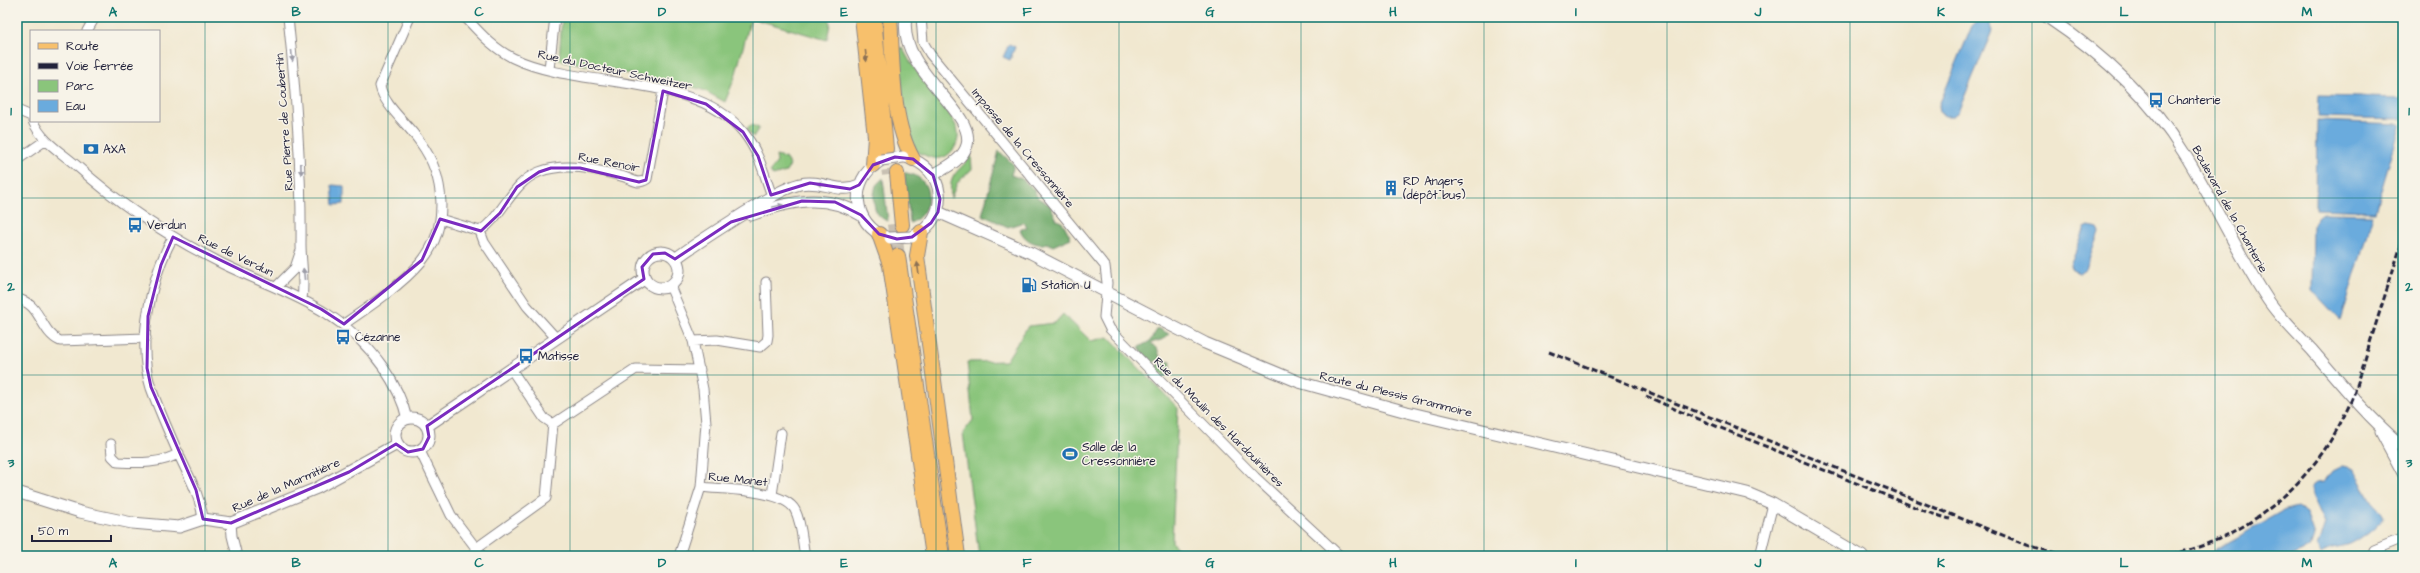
<svg xmlns="http://www.w3.org/2000/svg" width="2420" height="573" font-family="'Architects Daughter',sans-serif">
<style>
.green{fill:#8ac57b;stroke:#56745b}
.forest{fill:#6faa6b;stroke:#486653}
.water{fill:#6aabdd;stroke:#46668c}
.lines{fill:none;stroke-linecap:round;stroke-linejoin:round}
.trunk-tunnel{stroke:#c8c0b2;stroke-width:14;stroke-dasharray:14 7;stroke-linecap:butt}
.minor-casing{stroke:#8a8586;stroke-width:11}
.tertiary-casing{stroke:#8a8586;stroke-width:13}
.primary-casing{stroke:#8a8586;stroke-width:16}
.trunk-casing{stroke:#8a8586;stroke-width:16}
.minor{stroke:#fff;stroke-width:9}
.tertiary{stroke:#fff;stroke-width:11}
.primary{stroke:#f7c06c;stroke-width:14}
.trunk{stroke:#f7c06c;stroke-width:14}
.rail{stroke:#22223b;stroke-width:3;stroke-dasharray:6 3;stroke-linecap:butt}
.tertiary-bridge-casing{stroke:#8a8586;stroke-width:13;stroke-linecap:butt}
.tertiary-bridge{stroke:#fff;stroke-width:11}
.oneway{fill:#9c9ca7}
.oneway2{fill:#8c7154}
.marked{fill:none;stroke:#7b2cbf;stroke-width:3;stroke-linejoin:round}
.grid{fill:none;stroke:#0f766e;stroke-width:1;stroke-opacity:0.55}
.labels{text-anchor:middle;stroke-width:3;stroke-linejoin:round;paint-order:stroke}
.street-label{font-size:12px;fill:#22223b;stroke:#f7f3e8}
.poi-label{font-size:12px;fill:#22223b;stroke:#f7f3e8;text-anchor:start}
.neatline{fill:none;stroke:#0f766e;stroke-width:1.5}
.grid-label{font-size:13px;text-anchor:middle;font-weight:bold;fill:#0f766e}
</style>
<rect width="100%" height="100%" fill="#f7f3e8"/>
<filter id="ink" filterUnits="userSpaceOnUse"><feTurbulence type="fractalNoise" baseFrequency=".025" numOctaves="2"/><feDisplacementMap in="SourceGraphic" scale="8" xChannelSelector="R" yChannelSelector="G"/><feConvolveMatrix kernelMatrix="1 2 1 2 8 2 1 2 1" color-interpolation-filters="sRGB"/></filter>
<filter id="wash" filterUnits="userSpaceOnUse"><feTurbulence type="fractalNoise" baseFrequency=".012" numOctaves="4" result="noise"/><feDisplacementMap in="SourceGraphic" scale="16" xChannelSelector="R" yChannelSelector="G"/><feGaussianBlur stdDeviation="0.9" result="paint"/><feColorMatrix in="noise" values="0 0 0 0 0 0 0 0 0 0 0 0 0 0 0 0 0 1.4 0 .05"/><feComposite in="paint" operator="in"/></filter>
<g filter="url(#wash)">
<rect width="100%" height="100%" fill="#f1e8d0"/>
<!-- green -->
<path class="green" d="M562,17H829L830,24L827,40L751,18L735,77L725,102L705,91L690,86L559,60Z
M898,48L903,49C917,78 945,101 957,128C960,137 957,147 950,153C939,163 928,157 916,151L906,125Z
M752,125L759,128L753,137L746,129Z
M971,155L972,169L957,183L951,198C948,171 959,174 971,155Z
M776,156L785,158L790,165L786,172L773,176L770,171L777,162Z
M1063,314L1091,341L1109,337L1178,408L1172,542L1178,549L1177,556H979L963,433L973,420L967,362L1006,361L1028,326L1055,323Z"/>
<!-- forest -->
<path class="forest" d="M999,151L1014,165L1011,175L1022,179L1033,189L1038,198L1050,205L1057,220L1063,223L1071,238L1053,246L1047,243C1037,247 1023,240 1020,229L1027,228L1024,222L1008,227L982,215Z
M904,172C908,174 913,174 916,176C936,187 929,216 910,223Z
M883,178L888,221C872,216 872,199 876,185Z
M1158,328L1169,334L1164,339L1151,343L1158,350L1161,361L1171,362L1169,374L1166,376L1156,373L1155,368L1159,362L1157,360L1153,364L1148,362L1139,347L1150,341Z"/>
<!-- water -->
<path class="water" d="M1980,18L1988,21L1992,31L1958,112L1953,116H1945L1940,113L1939,105L1972,26Z
M1009,44L1015,47L1010,60L1003,57Z
M2319,96L2403,98L2402,119L2318,117Z
M2317,121L2401,124L2375,211L2316,209Z
M332,185L344,186V204L334,205Z
M2322,213L2373,214L2341,321L2312,290L2313,226L2317,217Z
M2089,226L2097,228L2099,232L2086,268L2079,273L2072,270L2070,265L2085,228Z
M2342,466C2360,468 2363,487 2371,500C2375,507 2380,508 2384,517C2377,526 2361,539 2350,544C2338,548 2332,546 2321,554L2317,547L2325,523L2312,495L2311,487L2316,483L2324,482L2332,471Z
M2297,507L2306,513L2314,536L2310,548L2292,556H2212L2215,550L2285,510Z"/>
</g>
<g filter="url(#ink)">
<g class="lines">
<!-- trunk-tunnel -->
<path class="trunk-tunnel" d="M886,149L889,175
M894,224L898,256"/>
<!-- minor casing -->
<g class="minor-casing">
<path id="minor" d="M288,17C296,93 302,168 301,244C301,263 305,280 302,299
M465,17C480,33 493,48 513,58C579,90 696,72 744,133C759,152 764,174 772,196
M921,17L923,42L930,54L1105,266L1107,283L1104,317L1110,329L1255,477L1340,556
M87,31L95,17
M549,69L555,17
M17,110L31,116
M33,121C41,141 61,152 77,166C120,205 171,238 223,264C285,294 340,306 383,367C394,383 403,400 407,419
M17,160L46,140
M440,219L480,231
M173,237C151,277 136,343 151,388C159,410 169,432 178,453C188,475 200,494 203,519
M670,286L693,341L703,389L706,423L701,487L679,556
M276,287L295,268L300,253
M17,299C41,303 40,332 60,341L146,338
M344,324C369,307 403,284 422,261C450,226 445,176 420,142C408,124 384,106 380,86L410,17
M556,338L527,306L484,242L480,231C504,215 511,183 539,172C565,162 595,169 621,176C627,177 632,181 638,182C641,182 644,181 647,179L663,91
M693,341L717,340L760,347L767,341L768,335L766,282
M511,369L544,418L553,424
M111,444L112,456L118,462C137,463 163,464 179,453
M420,451L451,515L482,556
M701,487C723,490 784,489 795,510C802,524 802,541 805,556
M772,495L781,433
M231,523L232,536L237,556
M475,549L546,498L553,424L636,369L700,370
M2374,550L2403,538
M1760,556L1773,504"/>
</g>
<!-- tertiary casing -->
<g class="tertiary-casing">
<path id="tertiary" d="M906,17C897,71 976,110 967,145C963,160 945,168 933,175
M2047,17C2101,53 2150,97 2184,153C2214,201 2237,253 2268,300C2280,318 2297,334 2312,350C2341,384 2369,418 2403,447
M905,157C947,167 951,218 914,236
M879,162C848,180 853,225 886,237
M938,212L1031,253L1205,343L1299,382L1407,412L1747,493L1773,504L1862,556
M751,215C790,201 824,192 861,215
M643 270a18 18 0 1 1 36 0a18 18 0 1 1-36 0Z
M675,259C698,242 722,227 746,212C763,202 781,189 800,184C823,179 838,195 859,185
M395 435a17 17 0 1 1 34 0a17 17 0 1 1-34 0Z
M427,426L644,279
M2381,432L2403,473
M17,492L80,512L132,523L179,527L203,519L231,523L317,488L397,444"/>
</g>
<!-- primary casing -->
<g class="primary-casing">
<path id="primary" d="M921,232L917,256L958,556
M879,234L890,265L933,556"/>
</g>
<!-- trunk casing -->
<g class="trunk-casing">
<path id="trunk" d="M862,17L875,137L873,165
M874,17L886,149
M890,17C893,61 891,121 913,159
M897,173L902,225
M898,256L942,556"/>
</g>
<!-- minor -->
<use href="#minor" class="minor"/>
<!-- tertiary -->
<use href="#tertiary" class="tertiary"/>
<!-- primary -->
<use href="#primary" class="primary"/>
<!-- trunk -->
<use href="#trunk" class="trunk"/>
<!-- rail -->
<path class="rail" d="M1549,352L2027,545L2066,556
M1646,396L1679,411L1927,512L1950,519
M2163,556C2242,543 2311,486 2345,414C2356,393 2362,369 2369,346C2380,310 2392,274 2403,239"/>
<!-- tertiary-bridge casing -->
<g class="tertiary-bridge-casing">
<path id="tertiary-bridge" d="M881,160L903,157
M890,238L912,237"/>
</g>
<!-- tertiary-bridge -->
<use href="#tertiary-bridge" class="tertiary-bridge"/>
</g>
<!-- one-way arrows -->
<defs><path id="oneway-solid" d="M-6-.8H1V-3.2L6.5 0L1 3.2V.8H-6Z"/></defs>
<g class="oneway">
<use href="#oneway-solid" transform="translate(292 56) rotate(85)"/>
<use href="#oneway-solid" transform="translate(301 169) rotate(88)"/>
<use href="#oneway-solid" transform="translate(822 184) rotate(-171)"/>
<use href="#oneway-solid" transform="translate(778 206) rotate(-12)"/>
<use href="#oneway-solid" transform="translate(304 274) rotate(-95)"/>
</g>
<g class="oneway2">
<use href="#oneway-solid" transform="translate(866 56) rotate(84)"/>
<use href="#oneway-solid" transform="translate(918 268) rotate(-98)"/>
</g>
</g>
<!-- marked area -->
<path class="marked" d="M663,91L706,104L743,132L758,156L771,195L810,183L850,189L859,185L873,165L895,157L913,159L933,175L940,199L938,212L931,223L912,237L897,239L879,234L861,215L835,202L802,201L731,222L675,259L665,253L653,254L642,267L644,279L427,426L429,437L423,449L408,452L396,444L349,472L231,523L203,519L196,490L151,387L147,368L148,316L161,265L173,237L321,309L344,324L422,260L440,219L481,231L500,213L517,187L539,172L551,168H580L639,182L646,180Z"/>
<!-- grid -->
<path class="grid" d="M205,17V556M388,17V556M570,17V556M753,17V556M936,17V556M1119,17V556M1301,17V556M1484,17V556M1667,17V556M1850,17V556M2032,17V556M2215,17V556M17,198H2403M17,375H2403"/>
<!-- icons -->
<defs>
<g id="bus-bare" transform="scale(1.2)"><path d="M-5-6H5V4H4V6H2V4H-2V6H-4V4H-5ZM-3.5-4V0h7V-4ZM-3.5 1.2v1.5H-2V1.2ZM2 1.2v1.5H3.5V1.2Z" fill="#1f6fb2" stroke="#f7f3e8" stroke-width="2.5" paint-order="stroke"/></g>
<g id="bank-bare" transform="scale(1.2)"><path d="M-6-4H6V4H-6ZM0-2.3a2.3 2.3 0 1 0 0 4.6a2.3 2.3 0 1 0 0-4.6Z" fill="#1f6fb2" stroke="#f7f3e8" stroke-width="2.5" paint-order="stroke"/></g>
<g id="building-bare" transform="scale(1.2)"><path d="M-4-6H4V6H1V3H-1V6H-4ZM-2.5-4.3h1.7v1.8h-1.7ZM.8-4.3h1.7v1.8H.8ZM-2.5-1h1.7V.8h-1.7ZM.8-1h1.7V.8H.8Z" fill="#1f6fb2" stroke="#f7f3e8" stroke-width="2.5" paint-order="stroke"/></g>
<g id="fuel-bare" transform="scale(1.2)"><path d="M-5.5-6h7V0h2V4h1.3V-2.5L3-4.5l.8-.8L6-3V5H2.5V1h-1V6h-7ZM-4.2-4.7v3.2H.2V-4.7Z" fill="#1f6fb2" stroke="#f7f3e8" stroke-width="2.5" paint-order="stroke"/></g>
<g id="stadium-bare" transform="scale(1.2)"><path d="M0-5a6.5 5 0 1 0 0 10a6.5 5 0 1 0 0-10ZM-3.5-1.8h7v3.6h-7Z" fill="#1f6fb2" stroke="#f7f3e8" stroke-width="2.5" paint-order="stroke"/></g>
</defs>
<g fill-rule="evenodd">
<use href="#bus-bare" x="2156" y="100"/>
<use href="#bank-bare" x="91" y="149"/>
<use href="#building-bare" x="1391" y="188"/>
<use href="#bus-bare" x="135" y="225"/>
<use href="#fuel-bare" x="1029" y="285"/>
<use href="#bus-bare" x="343" y="337"/>
<use href="#bus-bare" x="526" y="356"/>
<use href="#stadium-bare" x="1070" y="454"/>
</g>
<g class="labels">
<!-- street labels -->
<g class="street-label">
<text transform="translate(615 70) rotate(12)" y="4">Rue du Docteur Schweitzer</text>
<text transform="translate(284 122) rotate(-94)" y="4">Rue Pierre de Coubertin</text>
<text transform="translate(1023 148) rotate(50)" y="4">Impasse de la Cressonnière</text>
<text transform="translate(609 162) rotate(11)" y="4">Rue Renoir</text>
<text transform="translate(2230 209) rotate(61)" y="4">Boulevard de la Chanterie</text>
<text transform="translate(236 255) rotate(26)" y="4">Rue de Verdun</text>
<text transform="translate(1396 394) rotate(14)" y="4">Route du Plessis Grammoire</text>
<text transform="translate(1219 422) rotate(45)" y="4">Rue du Moulin des Hardouinières</text>
<text transform="translate(738 479) rotate(6)" y="4">Rue Manet</text>
<text transform="translate(286 485) rotate(-24)" y="4">Rue de la Marmitière</text>
</g>
<!-- poi labels -->
<g class="poi-label">
<text x="2168" y="104">Chanterie</text>
<text x="103" y="153">AXA</text>
<text x="1403" y="185">RD Angers<tspan x="1403" dy="14">(dépôt bus)</tspan></text>
<text x="147" y="229">Verdun</text>
<text x="1041" y="289">Station U</text>
<text x="355" y="341">Cézanne</text>
<text x="538" y="360">Matisse</text>
<text x="1082" y="451">Salle de la<tspan x="1082" dy="14">Cressonnière</tspan></text>
</g>
</g>
<!-- margin -->
<rect width="2420" height="573" fill="none" stroke="#f7f3e8" stroke-width="44"/>
<!-- legend -->
<rect x="30" y="30" width="130" height="92" fill="#f7f3e8" stroke="#a29fa3"/>
<rect x="38" y="43" width="20" height="6" fill="#f7c06c" stroke="#a29fa3"/>
<text x="66" y="50" font-size="12" fill="#22223b">Route</text>
<rect x="38" y="63" width="20" height="6" fill="#22223b" stroke="#a29fa3"/>
<text x="66" y="70" font-size="12" fill="#22223b">Voie ferrée</text>
<rect x="38" y="80" width="20" height="12" fill="#8ac57b" stroke="#a29fa3"/>
<text x="66" y="90" font-size="12" fill="#22223b">Parc</text>
<rect x="38" y="100" width="20" height="12" fill="#6aabdd" stroke="#a29fa3"/>
<text x="66" y="110" font-size="12" fill="#22223b">Eau</text>
<!-- scale -->
<path d="M32 535v6h79v-6" fill="none" stroke="#22223b" stroke-width="2"/>
<text x="38" y="535" font-size="12" fill="#22223b" stroke="#f7f3e8" stroke-width="3" paint-order="stroke">50 m</text>
<rect x="22" y="22" width="2376" height="529" class="neatline"/>
<g class="grid-label">
<text x="113" y="16">A</text>
<text x="296" y="16">B</text>
<text x="479" y="16">C</text>
<text x="662" y="16">D</text>
<text x="844" y="16">E</text>
<text x="1027" y="16">F</text>
<text x="1210" y="16">G</text>
<text x="1393" y="16">H</text>
<text x="1576" y="16">I</text>
<text x="1758" y="16">J</text>
<text x="1941" y="16">K</text>
<text x="2124" y="16">L</text>
<text x="2307" y="16">M</text>
<text x="11" y="115">1</text>
<text x="2409" y="115">1</text>
<text x="11" y="291">2</text>
<text x="2409" y="291">2</text>
<text x="11" y="467">3</text>
<text x="2409" y="467">3</text>
<text x="113" y="567">A</text>
<text x="296" y="567">B</text>
<text x="479" y="567">C</text>
<text x="662" y="567">D</text>
<text x="844" y="567">E</text>
<text x="1027" y="567">F</text>
<text x="1210" y="567">G</text>
<text x="1393" y="567">H</text>
<text x="1576" y="567">I</text>
<text x="1758" y="567">J</text>
<text x="1941" y="567">K</text>
<text x="2124" y="567">L</text>
<text x="2307" y="567">M</text>
</g>
</svg>
